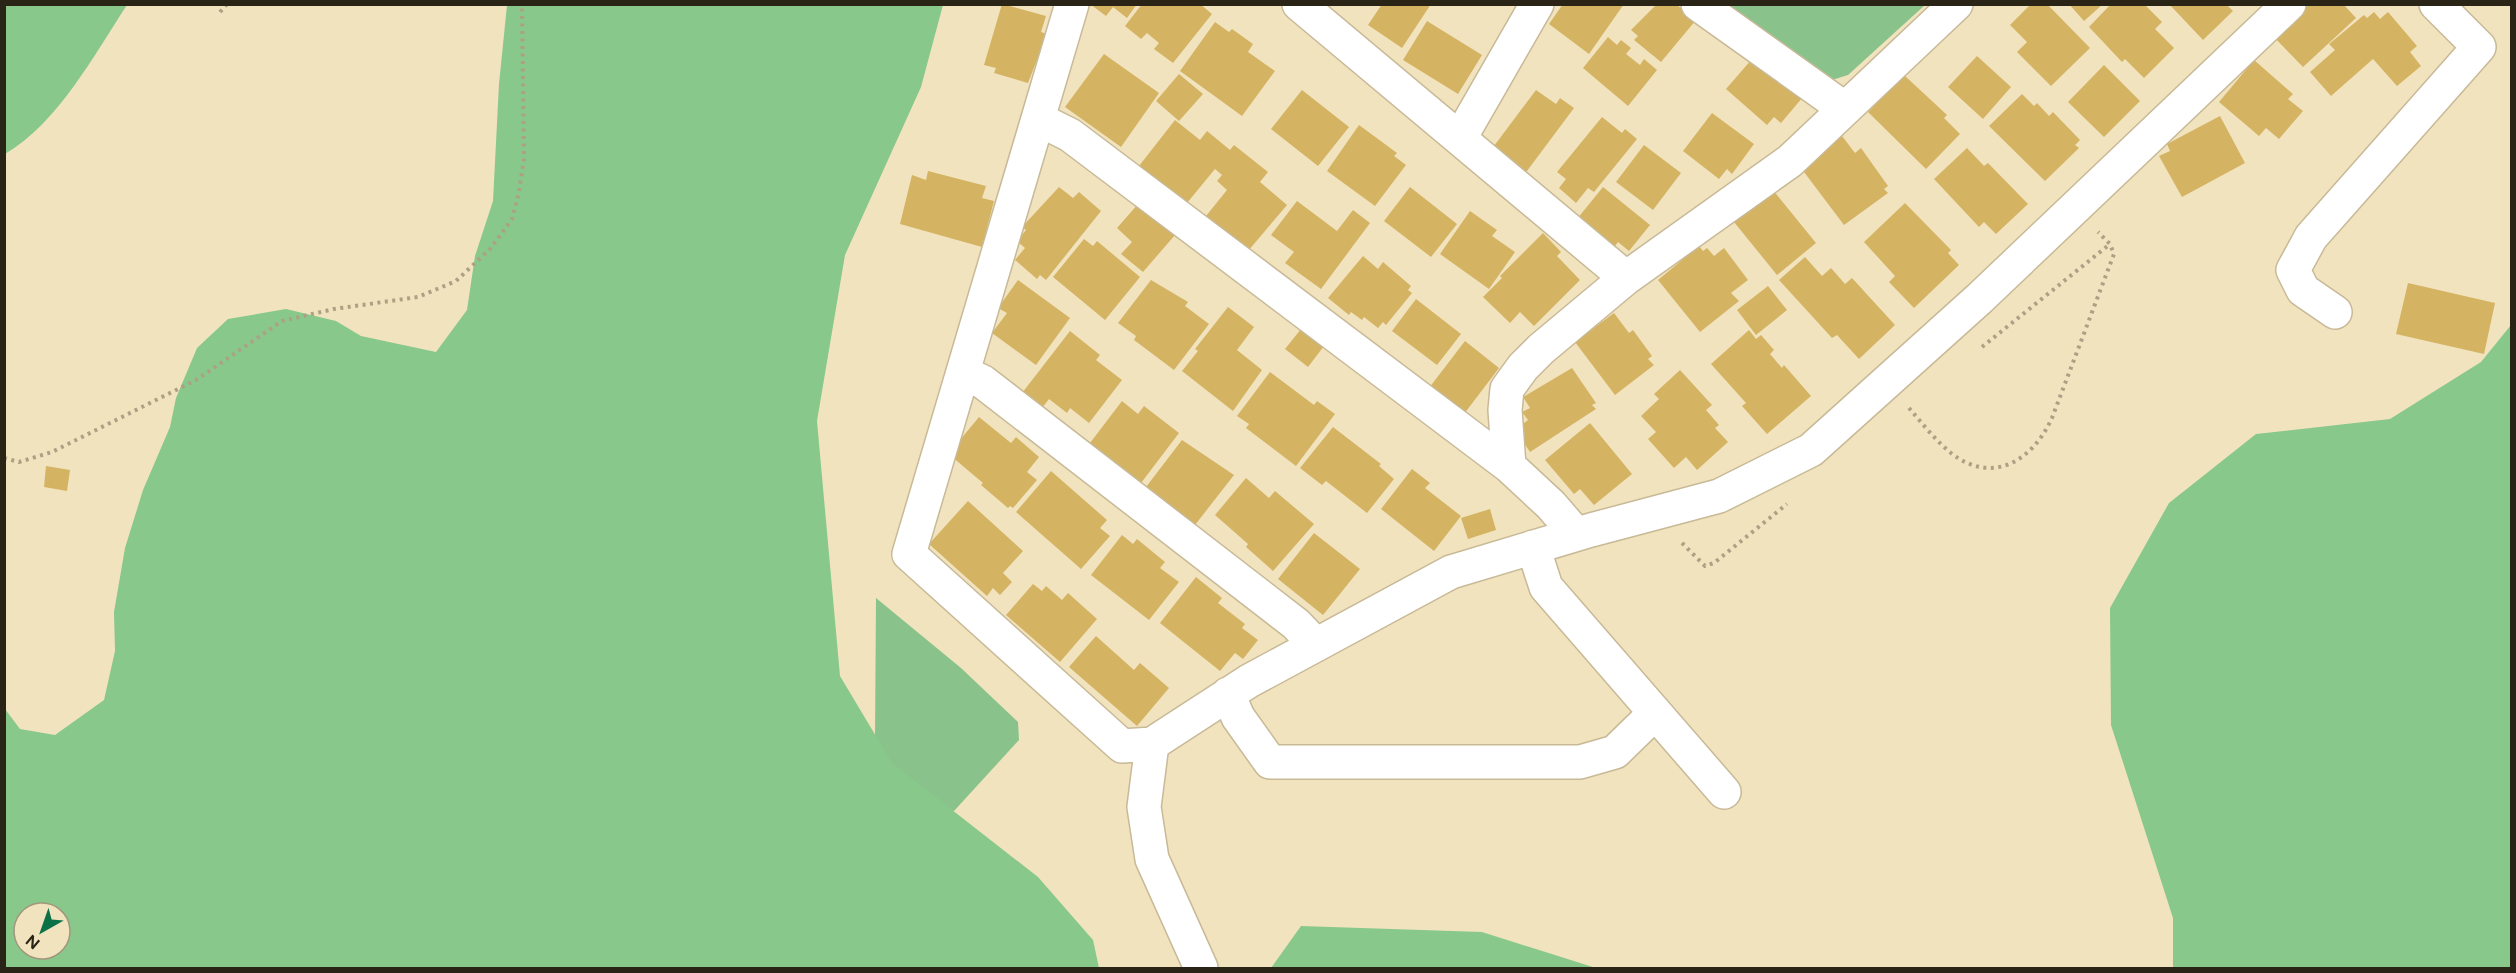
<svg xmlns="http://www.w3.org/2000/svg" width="2516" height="973" font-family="Figtree,sans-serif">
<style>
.green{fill:#89c38b}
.forest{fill:#88c88b;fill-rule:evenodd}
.building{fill:#d4b362}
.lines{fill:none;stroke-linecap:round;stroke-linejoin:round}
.minor-casing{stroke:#c8b997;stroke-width:36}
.path{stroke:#aca185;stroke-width:4;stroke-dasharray:3 4.5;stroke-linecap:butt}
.minor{stroke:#fff;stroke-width:33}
</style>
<rect width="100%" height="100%" fill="#f2e3bf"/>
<!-- green -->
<path class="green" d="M1724,5H1925L1848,75L1832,80Z
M876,598L961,668L1018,722L1019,740L954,811L913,802L875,738Z"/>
<!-- forest -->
<path class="forest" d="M5,4L127,5C94,55 58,123 5,154Z
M507,5H943L921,87L845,255L817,421L840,676L892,763L1038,877L1093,940L1099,968H5V709L20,729L55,735L104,700L115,651L114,612L125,548L143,490L170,427L176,398L197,348L228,319L286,309L336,321L361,336L436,352L467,310L475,256L493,201L499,84ZM24,913H60V949H24Z
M2511,325V968H2173V918L2111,725L2110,608L2169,503L2256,434L2390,419L2481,362Z
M1301,926L1482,932L1596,968H1271Z"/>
<!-- building -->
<path class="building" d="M1002,4L1046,16L1041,32L1047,34L1028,83L994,73L996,68L984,65Z
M1090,4H1137L1127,18L1113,7L1106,16Z
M1142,4H1200L1212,14L1173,63L1154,49L1159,43L1147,33L1141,39L1125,26Z
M1382,4H1431L1402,48L1368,25Z
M1563,4H1624L1589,54L1549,24Z
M2031,4H2047L2090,48L2051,86L2017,52L2027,42L2010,25Z
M2069,4H2103L2084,21Z
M2111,4H2144L2162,22L2155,29L2174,48L2144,78L2125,59L2122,62L2089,27Z
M2169,4H2226L2233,11L2203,40Z
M2302,4H2343L2356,18L2303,67L2271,34Z
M1656,5H1677L1696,20L1661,62L1634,40L1638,36L1631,30Z
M2374,12L2380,19L2388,12L2417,46L2410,52L2421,66L2397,86L2373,59L2331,96L2310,72L2335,50L2329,44L2364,15L2367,18Z
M1427,21L1482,55L1458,94L1403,60Z
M1215,22L1229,32L1232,29L1253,44L1248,52L1275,71L1242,116L1180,71Z
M1608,37L1617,45L1621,40L1631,48L1626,54L1640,65L1644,59L1657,70L1628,106L1583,68Z
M1104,54L1159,93L1121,147L1065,107Z
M1977,56L2011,87L1983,119L1948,87Z
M1752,59L1803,97L1781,123L1774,117L1767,125L1726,89Z
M2254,60L2293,94L2288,99L2303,111L2279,139L2266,128L2259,136L2219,102Z
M2104,65L2140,101L2104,137L2068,102Z
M1179,74L1203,94L1179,121L1156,101Z
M1904,75L1947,115L1944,118L1960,134L1926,169L1868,112Z
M1302,90L1349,127L1318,166L1271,129Z
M1536,90L1556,104L1560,98L1574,108L1524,175L1491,150Z
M2022,94L2034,106L2037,103L2049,116L2053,112L2080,140L2075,145L2079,148L2045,181L1989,126Z
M1712,113L1754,144L1732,174L1727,169L1719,179L1683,151Z
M2220,116L2245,163L2182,197L2159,156L2170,151L2167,144Z
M1602,117L1622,133L1625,129L1637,139L1594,192L1588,188L1576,203L1559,188L1566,179L1557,172Z
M1175,120L1200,140L1207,131L1230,150L1234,145L1268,172L1260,182L1287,205L1248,251L1206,216L1227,190L1217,181L1222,175L1215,169L1187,203L1139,166Z
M1359,125L1397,153L1394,156L1406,165L1375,206L1327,171Z
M1842,136L1855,153L1861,148L1888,186L1884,189L1888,193L1844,225L1801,168Z
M1644,145L1681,173L1653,210L1616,182Z
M1967,148L1984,166L1988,163L2028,204L1996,234L1984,222L1979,227L1934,179Z
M928,171L986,186L982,198L994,201L982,247L900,224L912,175L926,180Z
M1059,187L1073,198L1079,192L1101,211L1046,280L1040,275L1037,279L1015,260L1025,248L1017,241L1026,230L1022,227Z
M1410,187L1457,224L1431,257L1384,221Z
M1603,187L1650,225L1629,251L1618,242L1613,249L1577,219Z
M1773,190L1816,243L1777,275L1734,222Z
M1297,201L1337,231L1353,210L1370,223L1321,289L1285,263L1294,252L1271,235Z
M1139,203L1175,235L1143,272L1121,254L1132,242L1117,228Z
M1905,203L1951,250L1948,253L1959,265L1914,308L1889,282L1895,276L1864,242Z
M1470,211L1497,230L1492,236L1515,252L1489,289L1440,254Z
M1543,233L1561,252L1557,256L1580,280L1534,326L1520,312L1510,323L1483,297L1502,278L1500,276Z
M1084,239L1093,246L1097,241L1140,277L1105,320L1053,277Z
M1699,246L1703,251L1707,248L1714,256L1724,248L1748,280L1731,293L1739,301L1700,332L1658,280Z
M1363,256L1378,269L1383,262L1411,286L1408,290L1412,293L1386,325L1383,322L1378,328L1364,317L1362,320L1351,312L1349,315L1328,298Z
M1805,257L1822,276L1831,268L1845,284L1852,278L1895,325L1859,359L1837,335L1832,338L1779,280Z
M1018,280L1070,318L1036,365L992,333L1007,313L998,308Z
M1151,280L1188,302L1185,306L1209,324L1174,370L1134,340L1136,336L1118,323Z
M2408,283L2495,303L2484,354L2396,334Z
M1768,286L1787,310L1756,335L1737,310Z
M1416,299L1461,334L1437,365L1392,331Z
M1228,307L1254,327L1237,350L1262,370L1233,411L1182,371L1198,351L1195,349Z
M1614,313L1629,333L1633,330L1652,356L1648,359L1654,365L1615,395L1575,342Z
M1301,329L1324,346L1308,367L1285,349Z
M1749,330L1756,339L1761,335L1774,350L1770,354L1782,368L1784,365L1811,396L1767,434L1742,406L1746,403L1711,364Z
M1070,331L1100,355L1096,360L1122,380L1089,423L1070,408L1067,413L1049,399L1039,412L1019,397Z
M1465,341L1499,368L1464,414L1429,388Z
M1572,368L1596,403L1592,405L1596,409L1530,452L1520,437L1525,434L1520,426L1528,420L1522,412L1530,408L1523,397Z
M1680,370L1712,405L1706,410L1719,425L1715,428L1728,442L1697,470L1686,457L1674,468L1648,439L1656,432L1641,416L1659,399L1654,394Z
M1270,372L1314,405L1317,401L1335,414L1296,466L1246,428L1249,424L1237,416Z
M1122,401L1138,414L1144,406L1179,433L1138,487L1118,471L1121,467L1090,443Z
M979,417L1011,443L1016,437L1039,457L1027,472L1037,480L1013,508L1010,506L1008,508L981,485L983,483L951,456L958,449L955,446Z
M1590,423L1632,474L1594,505L1580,489L1574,494L1545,460Z
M1333,427L1381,464L1379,466L1394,479L1367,513L1326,481L1322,485L1300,468Z
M1182,440L1234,475L1195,525L1146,487Z
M46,466L70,470L67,491L44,487Z
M1412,469L1430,483L1425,488L1461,516L1434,551L1381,509Z
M1051,471L1107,520L1100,528L1110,536L1081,569L1016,512Z
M1246,478L1269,498L1275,491L1314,524L1273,571L1246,547L1248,544L1215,515Z
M968,501L1023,551L1003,573L1012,582L1000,595L993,588L987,596L929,544Z
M1490,509L1496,530L1468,539L1461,518Z
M1314,533L1360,569L1323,615L1278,579Z
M1122,535L1133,544L1137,539L1165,562L1160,568L1179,582L1149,620L1091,575Z
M1196,577L1222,598L1218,603L1245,624L1242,628L1258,640L1243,659L1235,653L1220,671L1160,623Z
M1033,584L1042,591L1046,586L1062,600L1068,593L1097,619L1060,662L1006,615Z
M1096,636L1134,670L1140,663L1169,688L1137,726L1069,667Z"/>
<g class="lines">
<!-- minor casing -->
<g class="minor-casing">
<path id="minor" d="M1072,4L909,554L1122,746L1152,744L1249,681L1451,572L1591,530L1719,496L1811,450L1980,298L2289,4
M1299,4L1626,278
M1698,4L1845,109
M1040,120L1070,135L1509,466L1551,505L1576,534
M1460,138L1537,4
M2335,312L2303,290L2293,270L2311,237L2479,47L2436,4
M964,373L983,382L1296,624L1316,645
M1509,466L1505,410L1507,389L1523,367L1541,349L1626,278L1790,161L1956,4
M1533,547L1546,587L1724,792
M1228,694L1238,717L1270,762H1580L1615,752L1655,713
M1152,744L1144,807L1152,859L1201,968"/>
</g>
<!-- path -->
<path class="path" d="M220,12L227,4
M1982,347L2110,244
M1909,408C1922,423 1935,440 1951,453C1993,486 2033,460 2052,418L2114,254L2110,244L2098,232
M4,458L19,462L52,452L196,380L282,321L334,309L418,297L456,281L490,249L502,233L512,219L519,192L524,159L522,4
M1682,543L1705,566L1714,563L1787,504"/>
<!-- minor -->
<use href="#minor" class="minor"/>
</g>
<!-- border -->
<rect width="2516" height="973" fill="none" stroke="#2a2417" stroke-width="12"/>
<!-- north arrow -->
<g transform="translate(42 931) rotate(220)"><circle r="28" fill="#f2e3bf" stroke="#a2977c" stroke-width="1.5"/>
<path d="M0-4.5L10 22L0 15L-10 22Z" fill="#0d7147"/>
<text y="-9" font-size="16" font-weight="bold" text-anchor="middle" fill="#2a2417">N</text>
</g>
</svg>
